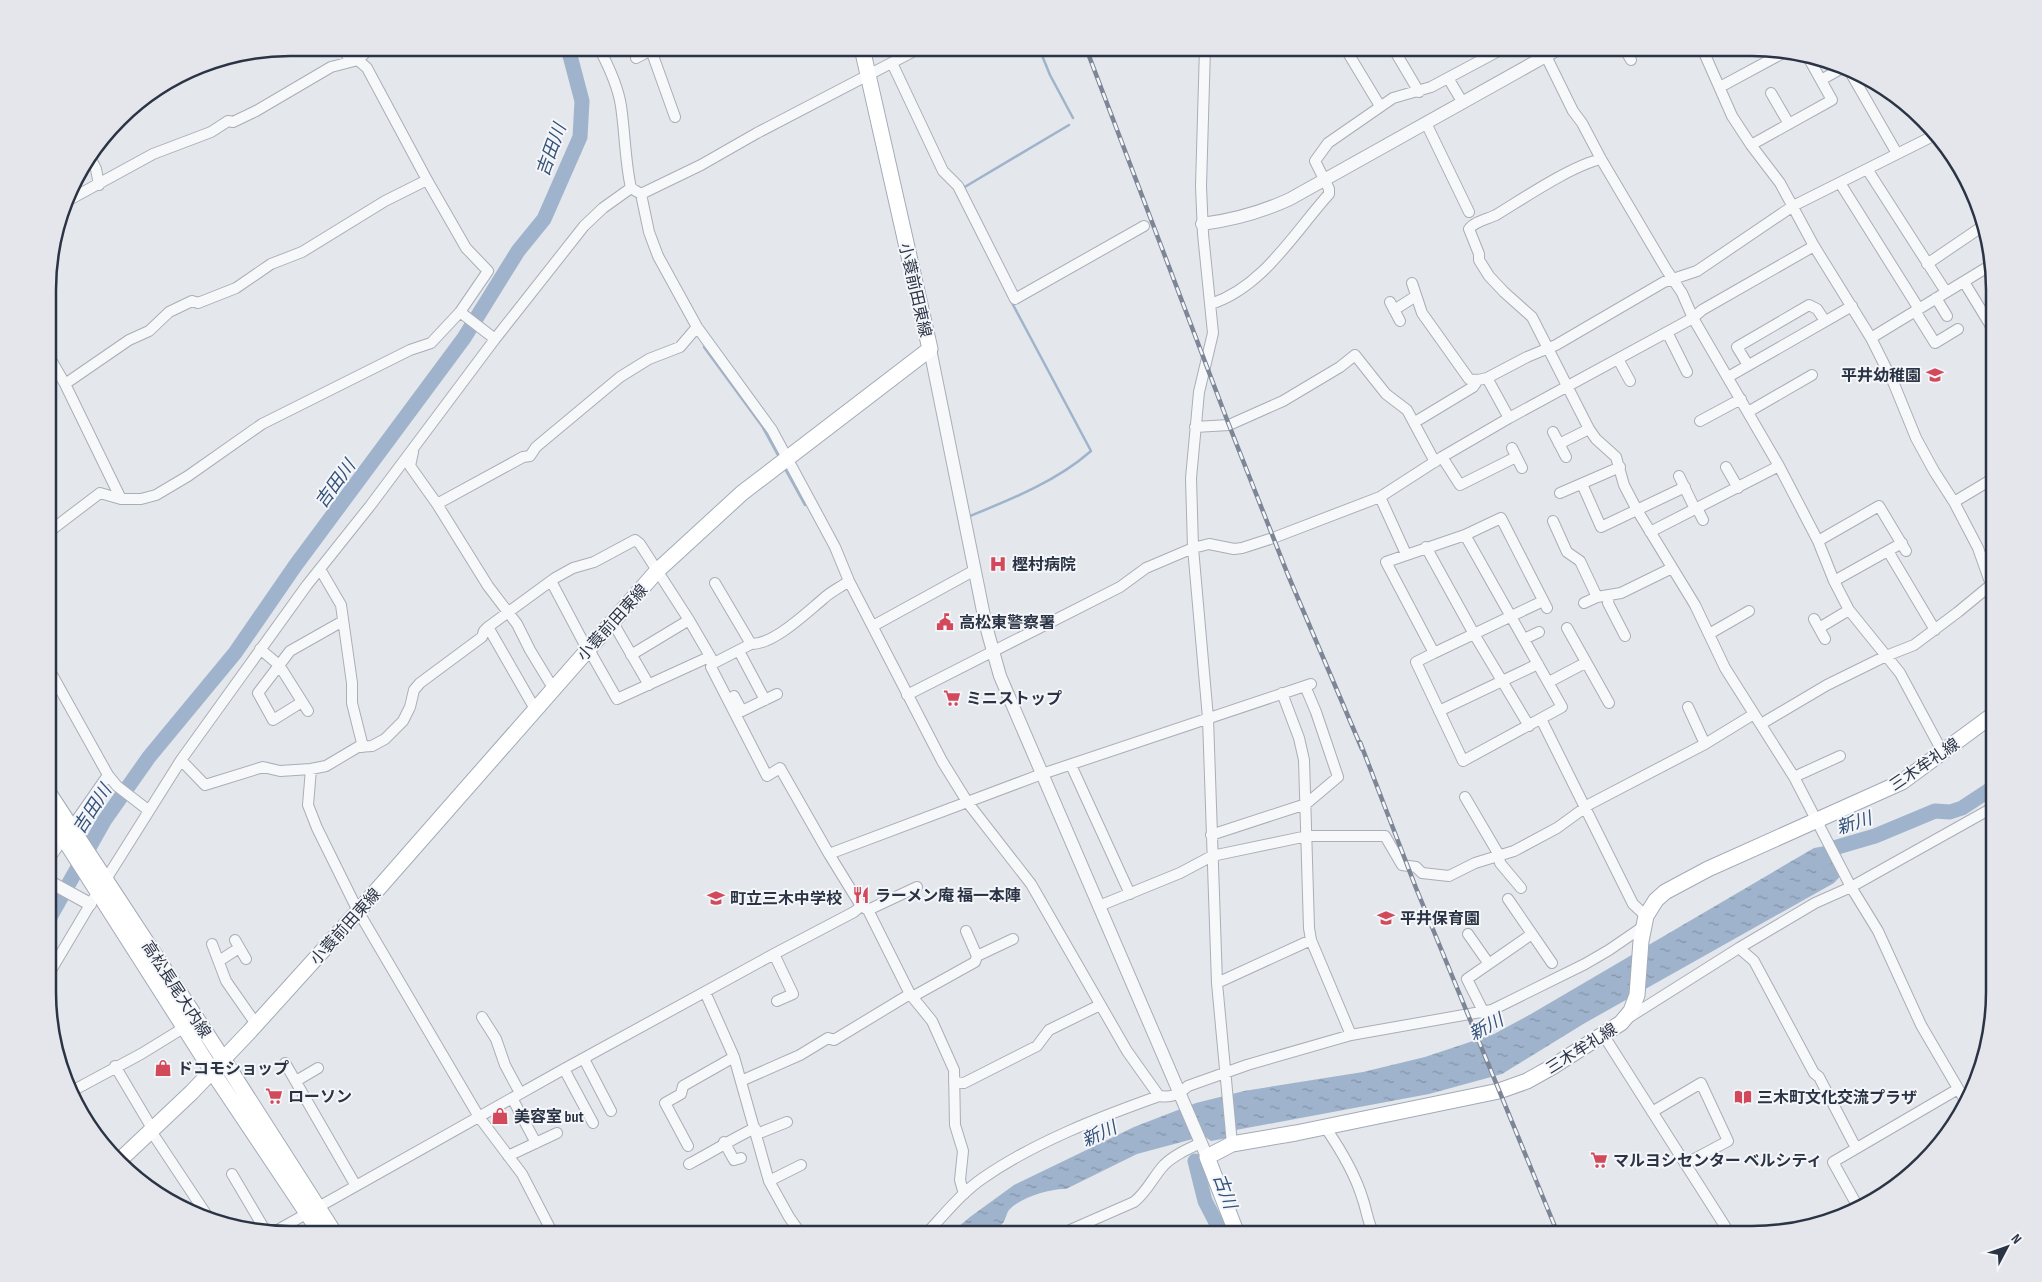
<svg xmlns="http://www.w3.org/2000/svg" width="2042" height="1282" font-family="'Sofia Sans Condensed','Noto Sans JP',sans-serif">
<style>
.water{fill:url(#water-ripples)}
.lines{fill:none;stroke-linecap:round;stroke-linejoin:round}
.stream{stroke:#9fb4cc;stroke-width:2.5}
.river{stroke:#9fb4cc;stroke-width:15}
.minor-casing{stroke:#a9aeb7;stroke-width:12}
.tertiary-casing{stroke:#a9aeb7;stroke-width:14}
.primary-casing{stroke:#a3abb8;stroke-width:17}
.minor{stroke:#f7f8fa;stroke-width:10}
.tertiary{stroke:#f7f8fa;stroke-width:12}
.primary{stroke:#fff;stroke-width:15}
.rail-casing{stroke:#7d8696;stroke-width:4.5}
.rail{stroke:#f4f6f9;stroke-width:2.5;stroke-dasharray:8;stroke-linecap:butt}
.labels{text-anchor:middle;stroke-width:4;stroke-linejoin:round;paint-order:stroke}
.street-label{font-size:16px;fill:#2b3445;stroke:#f4f6f9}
.poi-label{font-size:16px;font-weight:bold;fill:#2b3445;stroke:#f4f6f9;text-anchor:start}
.water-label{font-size:18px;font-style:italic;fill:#34527a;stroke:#f4f6f9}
.rim{fill:none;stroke:#2b3445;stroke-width:2.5}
</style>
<defs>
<pattern id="water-ripples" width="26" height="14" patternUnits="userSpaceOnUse" patternTransform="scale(1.25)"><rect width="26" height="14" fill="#9fb4cc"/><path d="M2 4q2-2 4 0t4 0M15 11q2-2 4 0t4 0" fill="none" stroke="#8293a7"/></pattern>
</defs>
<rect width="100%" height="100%" fill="#e4e7ec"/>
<!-- water -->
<path class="water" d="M1825,846L1845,871L1834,883L1585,1023L1502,1074L1429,1094L1236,1130L1233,1137L1211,1141L1204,1136L1137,1154L1066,1189C1051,1188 1019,1198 1009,1210C1006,1214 1006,1220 1002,1224C990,1237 970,1234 954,1234L958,1227L970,1217L1014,1185L1134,1127L1196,1103L1244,1091L1363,1072L1425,1057L1494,1034L1531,1014L1814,848Z"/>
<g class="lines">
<!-- stream -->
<path class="stream" d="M1039,48L1050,75L1073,118
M963,188L1069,125
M704,347L762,426L779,457
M784,467L805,505
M970,516C1012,499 1057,481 1091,451L1011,301"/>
<!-- river -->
<path class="river" d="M1822,862L1834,848L1875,836L1935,811L1950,812L1962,808L1994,787
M50,917L104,821L149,757L235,653L295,566L464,338L518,251L544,219L580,137L582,101L568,48
M1195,1161L1205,1201L1222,1234"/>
<!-- minor casing -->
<g class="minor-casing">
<path id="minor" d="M599,48C608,65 618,86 621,106C625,133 625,161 631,188
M1205,48L1201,186L1203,234L1213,333L1199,392L1191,478L1193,548L1208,718L1217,983L1232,1144
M1345,48L1380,106
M1393,48L1419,92
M1542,48L1573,111L1582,123L1601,159L1666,269L1682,293L1693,318L1779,466L1818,541L1834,581L1849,610L1900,673L1943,753
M1624,48L1631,60
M1702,48L1732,116L1751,145L1780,183L1814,246L1871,338L1894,384L1916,438L1934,471L1954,502L1978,548L1994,593
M651,50L675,117
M636,58L655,48
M892,63L943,171L958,186L1015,299L1144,226
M1849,70L1895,150
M1448,78L1463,103
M1821,80L1844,67
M1720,87L1783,53
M1771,93L1789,124
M1426,123L1469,212
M1751,145L1832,100L1808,57
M91,159L96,169L99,185
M1601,159C1571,166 1524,198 1496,215C1488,219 1475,221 1469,229L1479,254V260L1489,276L1504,292L1532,317L1589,429L1596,439L1616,457L1624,485L1637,510L1695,605L1725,668L1794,777L1851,887L1878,931L1921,1025L1966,1102
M1867,169L1946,292
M1840,183L1919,309
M641,194L649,232L658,256L697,327L772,430L835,547L849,581L942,761L968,803L1031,884L1127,1051L1159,1096C1171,1098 1178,1095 1188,1086L1247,1065L1351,1035L1492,1010L1585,964L1609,950L1644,926
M67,201L153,154L211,132L228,121L233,122L256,111L331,67L358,60L370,48
M1927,264L1980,228
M1964,282L1994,331
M1412,283L1422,313L1469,379L1478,380L1487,378L1509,418
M1936,298L1947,316
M1390,302L1400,321
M1211,304C1263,287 1293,234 1329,194V189L1315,161L1328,143L1393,98L1431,87L1504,48
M1394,310L1416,296
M1915,311L1935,343L1958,329
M460,312L495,339
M1667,332L1687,372
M1871,338L1991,265
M50,358L65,384L121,499
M1618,359L1630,381
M1748,365L1737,347L1809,305L1817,309L1825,321
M1728,377L1852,306
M1487,378L1527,357L1556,345L1664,282L1697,271L1793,206L1937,134
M65,384L129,340L149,331L169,312L192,301L198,303L236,288L271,264L302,252L385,201L427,180
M1748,412L1812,375
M1700,421L1741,399
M1415,422L1473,387L1478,380
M1195,427L1229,425L1283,401L1340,367L1355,355L1386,394L1407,410L1435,462
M1553,432L1566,457
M1559,444L1589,429
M1512,448L1522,468
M413,452L410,466L437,504L488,586L517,624L530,650L553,688
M1442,457L1460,485L1516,457
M1726,467L1738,488
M1679,476L1695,509
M1582,484L1601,527L1685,487
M1560,493L1620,467
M1380,497L1406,554
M1954,502L1994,478
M437,504L523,457L530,456L536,447L620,377L649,359L680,347L697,327
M1697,508L1703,520
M1553,521L1567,552L1580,561L1597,597L1621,593L1672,568
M50,531L100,493L121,499H141L156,495L188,476L262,424L410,350L431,343L460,312L488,271L466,248L427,180L367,68L358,60L348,57L343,48
M1650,532L1779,466
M1465,535L1562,707L1463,761L1416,662L1434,653L1386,562Z
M1465,535L1501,518L1547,608
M1818,541L1879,506L1906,551
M1426,547L1474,634L1529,726
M1888,551L1935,630
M320,569L341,605L352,683V703L363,747
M551,581L587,649
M1834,581L1902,543
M1609,596L1608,603L1625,636
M1584,603L1597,597
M1814,619L1825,639
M612,621L649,685
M873,626L975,570
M488,627L535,709
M1567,628L1609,703
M1819,628L1849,610
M1709,634L1749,611
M1524,639L1539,632
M751,644C773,645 806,613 823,599C830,592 841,587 849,581
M588,648L617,699L709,657
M260,649L279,665L308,711
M739,651L765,700
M1434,653L1543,601
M631,655L689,620
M714,663L751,644L715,583
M50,671L108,775L117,786L148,810
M1549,682L1585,663
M1282,693L1299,738L1304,760L1309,928L1311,940L1351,1035
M907,695L1120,587L1146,568L1193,548L1209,544L1234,549L1242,548L1273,538L1380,497L1442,457L1509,418L1693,318L1702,310L1814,246
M734,696L742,711L777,694
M302,702L273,720L258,693L290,651L343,621
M1688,707L1705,744
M1439,711L1538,664
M1541,719L1633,904L1646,916
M1761,724L1827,685L1886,656L1914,645L1958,612L1992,584
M181,760L205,785L263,767L280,771L311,769L326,766L358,747L372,746L385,739L403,721L410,707L414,690L420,683L482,637L484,631L488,627L555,578L573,568L594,562L635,540L640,544L689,620L714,663L711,667L767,776L780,768L829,854
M1071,765L1130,894
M311,769L308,805L317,828L358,911L479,1117L522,1174L553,1234
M1794,777L1840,756
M1465,797L1499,855L1500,863L1521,888
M69,831L108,775
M1211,835L1306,804L1338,777L1316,712L1305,686
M103,884L181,760L307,585L370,506L495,339L584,226L603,208L631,188L641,194L701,165L757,133L920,48
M1508,899L1552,963
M861,906L868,910L910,994L932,1021L954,1070L955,1125L963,1151L960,1180L964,1194
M1099,906L1180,873L1212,856L1307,836H1385L1402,865L1416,867L1422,873L1449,876L1475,863L1514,851L1557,828L1590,804L1705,744L1754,714
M868,910L917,887
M966,931L977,956
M1468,934L1489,964
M235,940L246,959
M212,944L226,981L256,1024
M1739,948L1754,961L1814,1073L1819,1077L1856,1148
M774,954L793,994L777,1001
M219,961L239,948
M50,972L94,898
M1217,983L1311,940
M705,992L734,1057L769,1181L789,1217L801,1234
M912,997L975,962L977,956L1013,939
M1484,1013L1467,979L1532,934
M482,1017L496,1039L505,1065L520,1093
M1628,1018L1739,948L1815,903L1851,887L1994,807
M1604,1036L1730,1234
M584,1059L611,1111
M285,1063L356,1186
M115,1066L153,1130
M564,1069L593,1123
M296,1081L318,1068
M741,1081L800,1055L828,1038L834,1040L910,994
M954,1082L964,1083L1037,1046L1049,1030L1100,1005
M74,1090L141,1054L185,1027
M512,1098L536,1143
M1652,1112L1701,1083L1728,1141L1685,1164
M1325,1127C1341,1150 1355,1173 1363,1200C1367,1212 1368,1223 1374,1234
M151,1131L210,1220
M757,1134L787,1122
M724,1142L734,1160L741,1158
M688,1146L665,1103L681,1094L683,1086L734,1057
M508,1156L557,1133
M689,1164C712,1152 732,1139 755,1128
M232,1174L265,1230
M769,1181L801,1165
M1858,1207L1833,1162L1958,1089
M274,1232L564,1069L774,954L854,912L861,906L829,854L1042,774L1311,684
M926,1234C944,1215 961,1193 983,1178C1035,1142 1100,1117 1159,1096
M1061,1234L1134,1202C1147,1192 1153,1177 1164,1165C1174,1155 1188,1149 1201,1143"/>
</g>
<!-- tertiary casing -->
<g class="tertiary-casing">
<path id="tertiary" d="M1202,224C1234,220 1262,212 1290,199L1560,48
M930,349L986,626L1000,676L1207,1157
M50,856L63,837
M50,882L90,904"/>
</g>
<!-- primary casing -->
<g class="primary-casing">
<path id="primary" d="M50,795L223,1059L335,1234
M50,817L212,1071L321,1234
M121,1159L192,1092L250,1031L363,906L657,571L742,493L930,349L862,48
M1237,1234L1207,1157L1232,1144L1296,1133L1499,1091L1527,1081L1552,1067L1621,1023L1631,1011L1637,995L1641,941L1646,916L1656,900L1665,892L1708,869L1902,782L1994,714"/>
</g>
<!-- minor -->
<use href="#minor" class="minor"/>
<!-- tertiary -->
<use href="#tertiary" class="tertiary"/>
<!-- primary -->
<use href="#primary" class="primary"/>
<!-- rail casing -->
<g class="rail-casing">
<path id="rail" d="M1086,48L1229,425L1288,575L1362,749
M1360,742L1416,888L1558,1234"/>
</g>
<!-- rail -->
<use href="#rail" class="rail"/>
</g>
<!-- icons -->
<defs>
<g id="school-bare" transform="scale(1.35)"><path d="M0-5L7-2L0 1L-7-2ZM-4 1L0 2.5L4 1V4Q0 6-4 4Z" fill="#d1495b" stroke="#f4f6f9" stroke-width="2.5" paint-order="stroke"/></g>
<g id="hospital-bare" transform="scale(1.35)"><path d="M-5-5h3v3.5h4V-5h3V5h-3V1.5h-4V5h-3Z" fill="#d1495b" stroke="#f4f6f9" stroke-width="2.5" paint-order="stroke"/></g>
<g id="civic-bare" transform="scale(1.35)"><path d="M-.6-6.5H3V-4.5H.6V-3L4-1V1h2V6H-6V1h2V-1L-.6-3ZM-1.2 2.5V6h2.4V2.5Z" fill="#d1495b" stroke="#f4f6f9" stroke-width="2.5" paint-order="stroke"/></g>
<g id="supermarket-bare" transform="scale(1.35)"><path d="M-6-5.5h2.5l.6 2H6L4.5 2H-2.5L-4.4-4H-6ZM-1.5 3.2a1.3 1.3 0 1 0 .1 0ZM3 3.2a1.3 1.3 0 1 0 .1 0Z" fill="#d1495b" stroke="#f4f6f9" stroke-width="2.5" paint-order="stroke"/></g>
<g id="restaurant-bare" transform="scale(1.35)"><path d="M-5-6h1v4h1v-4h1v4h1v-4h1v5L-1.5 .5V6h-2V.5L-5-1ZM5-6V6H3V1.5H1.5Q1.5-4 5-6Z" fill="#d1495b" stroke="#f4f6f9" stroke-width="2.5" paint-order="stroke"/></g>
<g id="shop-bare" transform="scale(1.35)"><path d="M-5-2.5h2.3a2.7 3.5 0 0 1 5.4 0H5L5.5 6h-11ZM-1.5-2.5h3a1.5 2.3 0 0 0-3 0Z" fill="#d1495b" stroke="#f4f6f9" stroke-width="2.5" paint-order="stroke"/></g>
<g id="library-bare" transform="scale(1.35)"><path d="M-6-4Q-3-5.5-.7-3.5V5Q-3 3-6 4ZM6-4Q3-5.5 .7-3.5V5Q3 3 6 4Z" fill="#d1495b" stroke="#f4f6f9" stroke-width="2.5" paint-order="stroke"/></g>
</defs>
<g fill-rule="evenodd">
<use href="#school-bare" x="1935" y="375"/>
<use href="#hospital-bare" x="998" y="564"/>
<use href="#civic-bare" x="945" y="622"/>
<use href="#supermarket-bare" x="952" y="698"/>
<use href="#restaurant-bare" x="861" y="895"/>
<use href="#school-bare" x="716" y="898"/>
<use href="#school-bare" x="1386" y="918"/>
<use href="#shop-bare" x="163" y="1068"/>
<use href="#supermarket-bare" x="274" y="1096"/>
<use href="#library-bare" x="1743" y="1097"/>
<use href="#shop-bare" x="500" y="1116"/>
<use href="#supermarket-bare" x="1599" y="1160"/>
</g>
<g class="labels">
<!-- street labels -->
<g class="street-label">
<text transform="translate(916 290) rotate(77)" y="6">小蓑前田東線</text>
<text transform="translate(612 622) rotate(-48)" y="6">小蓑前田東線</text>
<text transform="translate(1924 764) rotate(-34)" y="6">三木牟礼線</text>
<text transform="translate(345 926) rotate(-48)" y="6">小蓑前田東線</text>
<text transform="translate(177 989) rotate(57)" y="6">高松長尾大内線</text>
<text transform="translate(1581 1048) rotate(-32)" y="6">三木牟礼線</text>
</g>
<!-- poi labels -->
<g class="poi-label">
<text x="1921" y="381" text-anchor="end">平井幼稚園</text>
<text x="1012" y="570">樫村病院</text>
<text x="959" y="628">高松東警察署</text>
<text x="966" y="704">ミニストップ</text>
<text x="875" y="901">ラーメン庵 福一本陣</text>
<text x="730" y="904">町立三木中学校</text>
<text x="1400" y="924">平井保育園</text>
<text x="177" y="1074">ドコモショップ</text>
<text x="288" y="1102">ローソン</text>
<text x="1757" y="1103">三木町文化交流プラザ</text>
<text x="514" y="1122">美容室 but</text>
<text x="1613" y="1166">マルヨシセンター ベルシティ</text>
</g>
<!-- water labels -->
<g class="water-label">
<text transform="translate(551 150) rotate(-70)" y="6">吉田川</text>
<text transform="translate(335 484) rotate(-54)" y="6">吉田川</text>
<text transform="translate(92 809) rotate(-57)" y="6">吉田川</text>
<text transform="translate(1854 823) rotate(-18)" y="6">新川</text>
<text transform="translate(1486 1027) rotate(-28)" y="6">新川</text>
<text transform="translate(1099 1134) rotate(-25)" y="6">新川</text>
<text transform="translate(1225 1191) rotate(70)" y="6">古川</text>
</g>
</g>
<!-- crop -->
<path d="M0 0H2042V1282H0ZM290 56H1752A234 234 0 0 1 1986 290V992A234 234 0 0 1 1752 1226H290A234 234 0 0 1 56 992V290A234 234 0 0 1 290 56Z" fill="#e4e6eb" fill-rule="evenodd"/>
<path class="rim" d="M290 56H1752A234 234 0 0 1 1986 290V992A234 234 0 0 1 1752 1226H290A234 234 0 0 1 56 992V290A234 234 0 0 1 290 56Z"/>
<!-- north arrow -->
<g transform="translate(2007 1247) rotate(49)" stroke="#f4f6f9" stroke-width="4" paint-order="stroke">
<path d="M0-4L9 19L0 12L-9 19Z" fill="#2b3445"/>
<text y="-8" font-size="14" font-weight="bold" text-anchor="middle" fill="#2b3445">N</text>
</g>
</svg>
